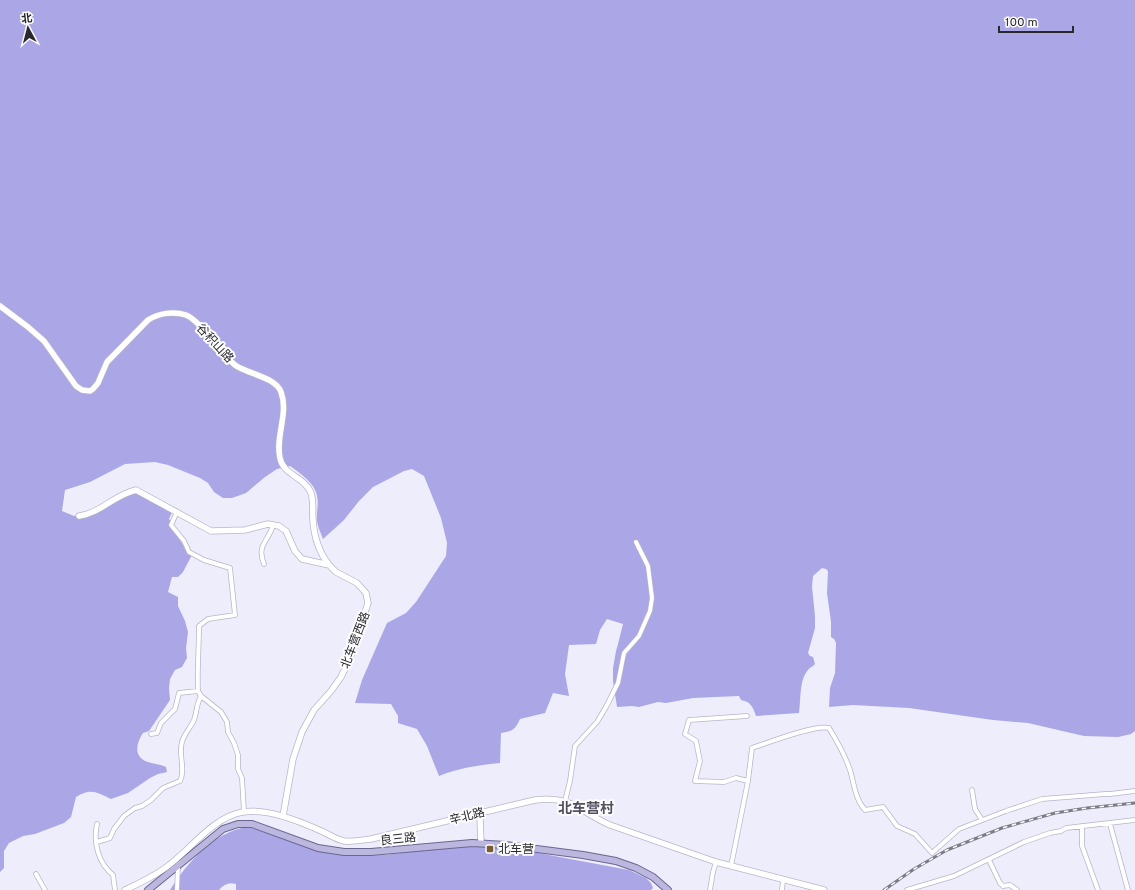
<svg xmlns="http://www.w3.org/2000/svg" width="1135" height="890" font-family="Overpass,'Noto Sans SC',sans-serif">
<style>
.forest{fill:#aba6e6}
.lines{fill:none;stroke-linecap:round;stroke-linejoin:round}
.street-casing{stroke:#b7b6c9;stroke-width:5.5}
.secondary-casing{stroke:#b7b6c9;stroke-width:7}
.primary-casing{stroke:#6a6692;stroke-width:8}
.street{stroke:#fff;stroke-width:4}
.secondary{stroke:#fff;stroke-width:5.5}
.primary{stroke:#bbb7de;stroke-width:6}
.rail-casing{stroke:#7c7c86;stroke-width:3}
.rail{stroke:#fcfcfc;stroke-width:1.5;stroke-dasharray:4.5;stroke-linecap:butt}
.poi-dot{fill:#795d30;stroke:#fcfcfc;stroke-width:1.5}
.labels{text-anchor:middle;stroke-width:4;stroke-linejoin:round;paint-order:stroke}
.street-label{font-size:12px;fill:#28282f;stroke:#fcfcfc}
.poi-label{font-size:12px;fill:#28282f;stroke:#fcfcfc;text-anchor:start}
.quarter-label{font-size:14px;font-weight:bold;fill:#504f5f;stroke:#fcfcfc}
</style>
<rect width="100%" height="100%" fill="#ededfc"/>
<!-- forest -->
<path class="forest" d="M0,0H1135V731L1131,734L1118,737L1084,736L1028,723L993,720L909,708L853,705L829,707L830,688L835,673L836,643L834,639L831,637V622L827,593L828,571L826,569L822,568L813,576L812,587L815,616V628L808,653L810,656L813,657L815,664C813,667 810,667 808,670C799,680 801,700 799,713L756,716C753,707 751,702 741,700L739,696L693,698L666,703L658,702L639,707L632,706L617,707L613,681V668L616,651L618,644L623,624L607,619L600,630L596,644L569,645L565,674L569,696L553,693L545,713L520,719C515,730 513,731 501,733L500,763C479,765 458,768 439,776L427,746L417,729L398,723V716L391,704L355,703L362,680L387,623L406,613L416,602L446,556L447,543L441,518L424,476L412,469L404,471L373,487L359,501L344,520L323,539C321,533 318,528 317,521C316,513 319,504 317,496C315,483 300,473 290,466L277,469L265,477L246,493L232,498H223L214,492L208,483L200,478L168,465L155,462L125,464L90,482L65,490L62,511L74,516L85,513L133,492L173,510L169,519L176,529L180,540L185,548L193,553L183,572L178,577H172L168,592L178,597V606L185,621L188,632L186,648L187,658L182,667L175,670L170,679L169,688L170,700L149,731L143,733C136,743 133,757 148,762C154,764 160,764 166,767L167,772L158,774L150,778L128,793L111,799C96,792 91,788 76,797L71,817L64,823L35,834L23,836L9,843L4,851V868L0,872Z
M246,827L261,830L316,850L350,856L385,855L464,845L501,847L522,850L629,870L646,878L651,883L653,888L651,890H236V884C229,882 224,884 219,890H170C187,863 213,833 246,827Z"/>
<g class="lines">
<!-- street casing -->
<g class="street-casing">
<path id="street" d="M177,512L171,525L184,541L189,552L204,560L230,568L235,615L208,619L199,626C199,647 197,670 198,691
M264,564C256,545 269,541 273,525
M747,716L689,720L685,734L696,741L700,761L695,781L724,782L736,778L748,781
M151,734L157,733L161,723L175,709L179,693L198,691L201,696L221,712L227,722L228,732L234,743L238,755V769L242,778L244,812
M972,790L975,809L982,820
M565,801L570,781L575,746L597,722L606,707L618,683L624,653L639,636L650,611L652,598L648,566L636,542
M97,824C93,842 98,863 113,875L115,890
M1110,824L1128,890
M1082,826V846L1098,890
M97,842L110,838L114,829L124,816L135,808L142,806L151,800L163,788L180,781C186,769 178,755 182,742C184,734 191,727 194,720C197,712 196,705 201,696
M989,860L1000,883L1003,886L1010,885L1017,890
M731,866L748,781L752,748C767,743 816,724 829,728C837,741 845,755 850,770C854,783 855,799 865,810L883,807L897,826L915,834L932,853L959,829L1006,811L1042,799L1105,794H1110L1135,791
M36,874L45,890
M177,890L178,865
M710,890L713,872L716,862
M782,890L783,880
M907,890L954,876L1024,842L1050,833L1061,831L1066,828L1135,820"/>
</g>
<!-- secondary casing -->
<g class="secondary-casing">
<path id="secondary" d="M0,306L28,327L44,341L76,386L82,390L90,391L93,389L98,383L107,362L148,320C159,313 174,311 186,315C202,322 220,353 235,365C247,374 276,377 281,392C289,413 275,437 280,458C283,475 305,477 311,493C314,502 312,512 313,520C314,537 319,552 329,565
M79,516C101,513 114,495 136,490L211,531L245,530L268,524L279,526L286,531L295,551L302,559L329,565L336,572L357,583L366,593L368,603L350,658L341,677L331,691L314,710L302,732L293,759L283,816
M479,813L480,817L481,843
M125,890C140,883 155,876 168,866C191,849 213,817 243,812C265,808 299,821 319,830C327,833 335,839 344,841C353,842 362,840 371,839L535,800C572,795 580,812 610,825L716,862L824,890"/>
</g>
<!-- primary casing -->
<g class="primary-casing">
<path id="primary" d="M148,890L223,829L238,824H252L318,848L344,852H371L472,843L506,845L583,855L616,861L636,868L653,877L668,890"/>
</g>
<!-- street -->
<use href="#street" class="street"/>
<!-- secondary -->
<use href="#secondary" class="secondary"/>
<!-- primary -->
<use href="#primary" class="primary"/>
<!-- rail casing -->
<g class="rail-casing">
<path id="rail" d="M884,890L914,869L947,850L1002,828L1055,813L1087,808L1135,803"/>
</g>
<!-- rail -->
<use href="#rail" class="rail"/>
</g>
<!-- markers -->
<rect class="poi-dot" x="486" y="845" width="8" height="8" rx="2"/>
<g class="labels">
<!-- street labels -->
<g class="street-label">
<text transform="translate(215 343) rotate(47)" y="4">谷积山路</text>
<text transform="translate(355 640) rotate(-69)" y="4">北车营西路</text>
<text transform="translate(467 816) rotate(-14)" y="4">辛北路</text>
<text transform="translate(398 839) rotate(-6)" y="4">良三路</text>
</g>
<!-- poi labels -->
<g class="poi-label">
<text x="498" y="853">北车营</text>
</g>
<!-- quarter labels -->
<g class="quarter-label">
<text x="586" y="813">北车营村</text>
</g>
</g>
<!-- north arrow -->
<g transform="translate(28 28) rotate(353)" stroke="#fcfcfc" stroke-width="3" paint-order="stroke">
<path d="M0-3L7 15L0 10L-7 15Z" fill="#28282f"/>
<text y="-6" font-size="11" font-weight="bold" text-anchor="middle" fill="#28282f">北</text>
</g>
<!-- scale -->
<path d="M999 26v6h74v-6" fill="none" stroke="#28282f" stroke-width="2"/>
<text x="1005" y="26" font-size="12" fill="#28282f" stroke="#fcfcfc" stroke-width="3" paint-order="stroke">100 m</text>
</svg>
